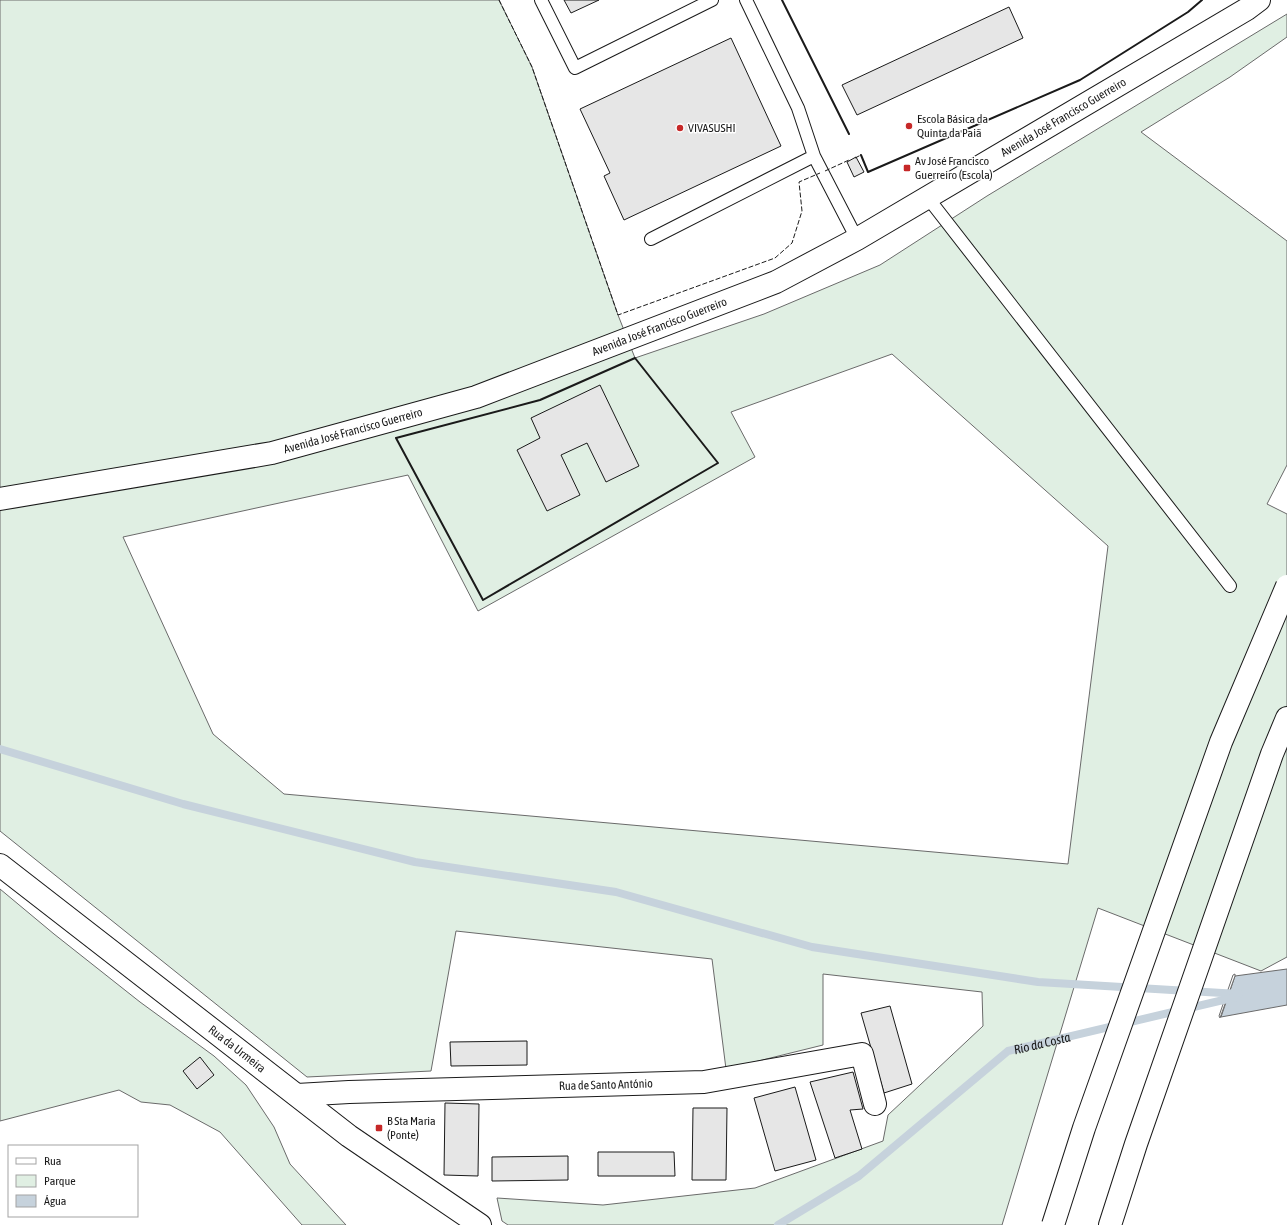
<svg xmlns="http://www.w3.org/2000/svg" width="1287" height="1225" font-family="'Asap Condensed',sans-serif">
<style>
.green{fill:#e0efe3;stroke:#6a6a6a;fill-rule:evenodd}
.water{fill:#c6d2dc;stroke:#6a6a6a}
.pier{fill:#fff;stroke:#6a6a6a}
.lines{fill:none;stroke-linecap:round;stroke-linejoin:round}
.stream{stroke:#c6d2dc;stroke-width:8}
.building{fill:#e6e6e6;stroke:#1a1a1a}
.lane-casing{stroke:#1a1a1a;stroke-width:14}
.street-casing{stroke:#1a1a1a;stroke-width:24}
.secondary-casing{stroke:#1a1a1a;stroke-width:24}
.highway-casing{stroke:#1a1a1a;stroke-width:24}
.lane{stroke:#fff;stroke-width:12}
.street{stroke:#fff;stroke-width:22}
.secondary{stroke:#fff;stroke-width:22}
.highway{stroke:#fff;stroke-width:22}
.highway-bridge-casing{stroke:#1a1a1a;stroke-width:24;stroke-linecap:butt}
.highway-bridge{stroke:#fff;stroke-width:22}
.fence{stroke:#1a1a1a;stroke-width:1;stroke-dasharray:5 2;stroke-linecap:butt}
.wall{stroke:#1a1a1a;stroke-width:2}
.poi-dot{fill:#c62828;stroke:#fff;stroke-width:1.5}
.labels{text-anchor:middle;stroke-width:3;stroke-linejoin:round;paint-order:stroke}
.street-label{font-size:12px;fill:#1a1a1a;stroke:#fff}
.poi-label{font-size:12px;fill:#1a1a1a;stroke:#fff;text-anchor:start}
.water-label{font-size:13px;font-style:italic;fill:#1a1a1a;stroke:#fff}
</style>
<rect width="100%" height="100%" fill="#fff"/>
<!-- green -->
<path class="green" d="M0,0H499L532,67L618,315L635,358L764,314L880,265L987,196L1287,14V37L1230,77L1141,132L1287,241V465L1267,504L1287,514V957L1261,971L1098,908L1002,1225H508L502,1221L497,1198L603,1205L755,1188L883,1141L888,1115L983,1026L982,992L823,974V1045L726,1069L712,959L456,931L431,1071L307,1077L0,831ZM892,354L1108,546L1068,864L284,794L213,734L123,537L408,475L478,611L755,457L731,412Z
M0,889L54,934L140,1002L214,1056L246,1085L274,1127L290,1164L346,1225H302L220,1132L170,1105L141,1102L119,1090L0,1121Z"/>
<!-- water -->
<path class="water" d="M1287,969V1005L1221,1017L1235,976Z"/>
<!-- pier -->
<path class="pier" d="M1235,974V976L1220,1018L1219,1016L1233,975Z"/>
<g class="lines">
<!-- stream -->
<g class="stream">
<path d="M0,749L183,804L415,862L616,892L812,947L1038,982L1239,994"/>
<path id="s1" d="M778,1225L859,1176L1008,1051L1236,997"/>
</g>
</g>
<!-- building -->
<path class="building" d="M564,0H599L571,13Z
M1009,7L1023,38L857,115L842,85Z
M731,38L781,146L624,220L604,176L610,173L580,109Z
M856,157L864,172L854,177L847,162Z
M600,385L639,466L606,482L587,443L561,455L580,495L547,511L517,450L540,438L531,418Z
M890,1006L912,1084L884,1093L861,1013Z
M527,1041V1065L451,1066L450,1042Z
M200,1057L214,1075L197,1089L183,1071Z
M853,1072L863,1109L850,1110L862,1149L835,1158L810,1082Z
M795,1087L816,1160L775,1171L754,1098Z
M445,1103L479,1104L478,1176L444,1175Z
M693,1108H727L726,1180H692Z
M598,1152H674L675,1176H598Z
M568,1156V1180L492,1181V1157Z"/>
<g class="lines">
<!-- lane casing -->
<g class="lane-casing">
<path id="lane" d="M541,0L575,68L712,0
M746,0L798,108L814,156L857,239
M928,198L1230,586
M651,239L814,156"/>
</g>
<!-- street casing -->
<g class="street-casing">
<g id="street">
<path id="s2" d="M297,1095L349,1092L704,1082L862,1054L875,1104"/>
</g>
</g>
<!-- secondary casing -->
<g class="secondary-casing">
<g id="secondary">
<path id="s3" d="M0,499L272,453L476,397L776,282L857,239L1247,9L1259,0"/>
<path id="s4" d="M0,865L349,1136L480,1225"/>
</g>
</g>
<!-- highway casing -->
<g class="highway-casing">
<path id="highway" d="M1110,1225L1136,1144L1272,754L1287,718"/>
</g>
<!-- lane -->
<use href="#lane" class="lane"/>
<!-- street -->
<use href="#street" class="street"/>
<!-- secondary -->
<use href="#secondary" class="secondary"/>
<!-- highway -->
<use href="#highway" class="highway"/>
<!-- highway-bridge casing -->
<g class="highway-bridge-casing">
<path id="highway-bridge" d="M1053,1225L1084,1128L1221,742L1287,586"/>
</g>
<!-- highway-bridge -->
<use href="#highway-bridge" class="highway-bridge"/>
<!-- fence -->
<path class="fence" d="M499,0L532,67L618,315L775,258L792,243L802,211L799,182L820,173
M855,158L861,155
M825,171L849,160"/>
<!-- wall -->
<path class="wall" d="M782,0L849,134
M861,155L868,172L1080,80L1188,12L1202,0
M635,358L718,463L483,600L396,438L540,400Z"/>
</g>
<!-- markers -->
<g class="poi-dot">
<circle cx="909" cy="126" r="4"/>
<circle cx="680" cy="128" r="4"/>
<rect x="903" y="164" width="8" height="8" rx="2"/>
<rect x="375" y="1124" width="8" height="8" rx="2"/>
</g>
<g class="labels">
<!-- street labels -->
<g class="street-label">
<text dy="4" stroke="none"><textPath href="#s3" startOffset="1140">Avenida José Francisco Guerreiro</textPath></text>
<text dy="4" stroke="none"><textPath href="#s3" startOffset="684">Avenida José Francisco Guerreiro</textPath></text>
<text dy="4" stroke="none"><textPath href="#s3" startOffset="360">Avenida José Francisco Guerreiro</textPath></text>
<text dy="4" stroke="none"><textPath href="#s4" startOffset="300">Rua da Urmeira</textPath></text>
<text dy="4" stroke="none"><textPath href="#s2" startOffset="309">Rua de Santo António</textPath></text>
</g>
<!-- poi labels -->
<g class="poi-label">
<text x="917" y="123">Escola Básica da<tspan x="917" dy="14">Quinta da Paiã</tspan></text>
<text x="688" y="132">VIVASUSHI</text>
<text x="915" y="165">Av José Francisco<tspan x="915" dy="14">Guerreiro (Escola)</tspan></text>
<text x="387" y="1125">B Sta Maria<tspan x="387" dy="14">(Ponte)</tspan></text>
</g>
<!-- water labels -->
<g class="water-label">
<text dy="5" stroke="none"><textPath href="#s1" startOffset="324">Rio da Costa</textPath></text>
</g>
</g>
<!-- legend -->
<rect x="8" y="1145" width="130" height="72" fill="#ffffff" stroke="#a3a3a3"/>
<rect x="16" y="1158" width="20" height="6" fill="#ffffff" stroke="#a3a3a3"/>
<text x="44" y="1165" font-size="12" fill="#1a1a1a">Rua</text>
<rect x="16" y="1175" width="20" height="12" fill="#e0efe3" stroke="#a3a3a3"/>
<text x="44" y="1185" font-size="12" fill="#1a1a1a">Parque</text>
<rect x="16" y="1195" width="20" height="12" fill="#c6d2dc" stroke="#a3a3a3"/>
<text x="44" y="1205" font-size="12" fill="#1a1a1a">Água</text>
</svg>
